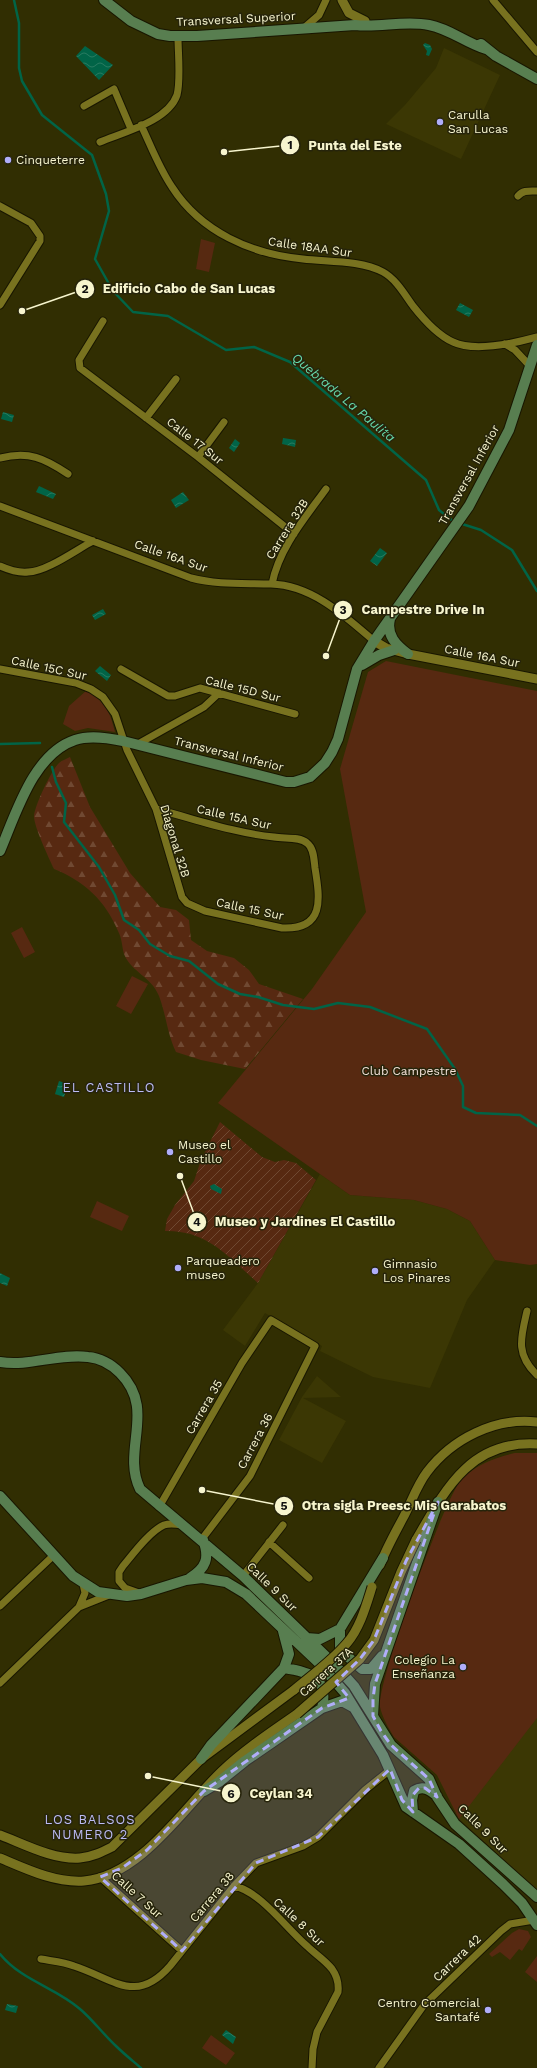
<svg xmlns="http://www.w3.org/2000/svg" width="537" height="2068" font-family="'Work Sans',sans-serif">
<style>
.built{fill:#3b3704}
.green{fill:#572911}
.forest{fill:url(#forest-firs)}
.garden{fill:url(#garden-furrows)}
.water{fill:url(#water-waves)}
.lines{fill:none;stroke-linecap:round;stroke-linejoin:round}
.stream{stroke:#016447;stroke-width:2.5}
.minor-casing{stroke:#181600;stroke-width:9}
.tertiary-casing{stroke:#181600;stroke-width:11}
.secondary-casing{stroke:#181600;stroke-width:12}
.minor{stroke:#78721f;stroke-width:7}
.tertiary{stroke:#78721f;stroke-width:9}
.secondary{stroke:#587e50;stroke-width:10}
.tertiary-bridge-casing{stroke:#181600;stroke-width:11;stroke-linecap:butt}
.tertiary-bridge{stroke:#78721f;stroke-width:9}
.marked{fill:#b0aefa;fill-opacity:0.2;stroke:#b0aefa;stroke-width:3;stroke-dasharray:8 5;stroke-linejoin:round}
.poi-dot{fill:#b0aefa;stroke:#26240b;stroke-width:1.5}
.labels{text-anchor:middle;stroke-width:3;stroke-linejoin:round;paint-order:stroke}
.street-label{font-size:12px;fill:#f7f5ce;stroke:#26240b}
.poi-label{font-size:12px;fill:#f7f5ce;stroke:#26240b;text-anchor:start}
.park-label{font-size:12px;fill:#f3e0d7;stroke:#26240b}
.water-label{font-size:13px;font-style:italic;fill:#66d8ab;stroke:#26240b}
.neighbourhood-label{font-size:13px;letter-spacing:1px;fill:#bcbbf4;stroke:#26240b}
.leader{fill:none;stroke:#f7f5ce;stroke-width:1.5}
.callout-dot{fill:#f7f5ce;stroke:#26240b;stroke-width:1.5}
.mark-label{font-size:12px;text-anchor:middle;font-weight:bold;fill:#111}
.callout-label{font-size:13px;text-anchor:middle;font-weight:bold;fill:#f7f5ce;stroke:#26240b;stroke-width:3;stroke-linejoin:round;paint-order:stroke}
</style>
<defs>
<pattern id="forest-firs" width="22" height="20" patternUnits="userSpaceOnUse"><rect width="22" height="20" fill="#572911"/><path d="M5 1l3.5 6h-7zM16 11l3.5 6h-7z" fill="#704932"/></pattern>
<pattern id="garden-furrows" width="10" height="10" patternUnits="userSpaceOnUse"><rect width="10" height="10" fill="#572911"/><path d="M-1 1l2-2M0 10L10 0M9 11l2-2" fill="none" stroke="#704932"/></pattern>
<pattern id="water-waves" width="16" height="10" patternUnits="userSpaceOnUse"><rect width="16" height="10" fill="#016447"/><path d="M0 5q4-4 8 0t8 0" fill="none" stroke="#277b60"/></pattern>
</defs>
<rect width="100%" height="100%" fill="#312e02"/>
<!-- built -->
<path class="built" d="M444,48L500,75L461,159L386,124L405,105L436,68Z
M320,1174L350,1195L414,1200L447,1209L470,1221L495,1260L467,1300L430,1388L373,1377L320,1351L322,1346L265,1313L245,1346L223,1330L258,1283Z
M317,1376L341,1397L303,1398L346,1421L322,1463L279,1440L302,1397Z
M515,1453H537V1890L459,1819L437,1775L394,1737L380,1706L392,1651L440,1521L453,1493L472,1470L486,1462Z"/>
<!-- green -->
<path class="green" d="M201,239L215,243L209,272L196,269Z
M386,661L537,691V1264L530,1265L495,1260L470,1221L447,1209L414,1200L350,1195L218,1103L312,989L366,912L340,769L368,672Z
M87,690C105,703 110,711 115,732L88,728L75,731L63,724L69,706Z
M22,927L35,952L24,958L11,933Z
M132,976L148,984L131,1014L116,1006Z
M97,1201L129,1216L122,1231L90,1217Z
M515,1453H537V1718L459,1819L437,1775L394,1737C389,1729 382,1717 380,1707C376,1685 445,1498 461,1480C475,1465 496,1457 515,1453Z
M519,1929L528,1931L531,1937L522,1951L519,1949L510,1960L500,1952L492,1957L489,1954L512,1933Z
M537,1956V1982L525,1972Z
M211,2035L235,2053L226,2065L202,2048Z"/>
<!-- forest -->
<path class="forest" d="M70,757L90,807L130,873L160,907L176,910L189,920L191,940L207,951L234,958L249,970L259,984L303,999L245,1069L201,1060L176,1052C167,1033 166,1014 159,996C151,976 132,973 124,954C122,947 122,938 118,931C105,900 84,881 54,869C49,858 34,827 34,816C35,805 51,771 59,763C62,760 67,759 70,757Z"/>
<!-- garden -->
<path class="garden" d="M220,1122L262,1157L275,1162L284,1160L296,1163L316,1180L258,1283C228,1257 208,1230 165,1231L167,1219L175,1205L194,1181L201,1160Z"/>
<!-- water -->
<path class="water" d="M425,43L430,45L432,49L429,56L426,55L427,51L423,45Z
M85,46L113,65L99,80L76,56Z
M460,303L473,310L469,317L456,310Z
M3,412L14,415L12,422L1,419Z
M283,438L296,440L295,447L282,444Z
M235,439L240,443L234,452L229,448Z
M39,486L56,494L53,499L36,492Z
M183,492L189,500L176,508L171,500Z
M380,548L387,553L377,566L370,561Z
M103,609L106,614L95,620L92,615Z
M100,666L111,675L107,681L95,671Z
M59,1081L68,1084L64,1097L55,1094Z
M214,1184L222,1189L221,1194L211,1189L210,1186Z
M0,1273L10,1278L7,1286L0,1283Z
M7,2004L18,2006L16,2013L5,2010Z
M226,2030L236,2037L233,2044L222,2035Z"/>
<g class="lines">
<!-- stream -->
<path class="stream" d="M14,0L19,23V68L22,81L42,115L92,155L106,194L109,211L95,259L113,291L133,312L168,316L226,350L254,347L290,362L426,480L439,510L454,522
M459,523L481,530L512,550L537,591
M0,744L40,743
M52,767L56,782L66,803L64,822L99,867L115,895L124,920L139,930L150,944L170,956L189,961L218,984L240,994L258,997L283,1005L314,1009L338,1003L370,1007L427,1029L455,1069L463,1086V1107L476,1113L520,1115L537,1126
M0,1954C22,1981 55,1987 80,2009C93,2020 103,2034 116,2046C124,2054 133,2061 141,2068"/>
<!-- minor casing -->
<g class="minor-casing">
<path id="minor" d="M493,0L537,52
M304,28L319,15L326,0
M84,106L114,89L131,129
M141,125C151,146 159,168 172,187C201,232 251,254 303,259C328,262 360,260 383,272C396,279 405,295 413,306C424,320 437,335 453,342C474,352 515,343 537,337
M100,142C124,132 168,121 177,95C181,80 178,53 178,37
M518,196C523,190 529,191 537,191
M0,206L31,223L40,236V241L0,305
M103,321L79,360L80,368L198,457L294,534
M505,344L515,350L530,366
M146,418L176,379
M198,457L224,422
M0,458C29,451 44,458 68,474
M0,506L191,578C218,585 243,583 271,584C312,585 345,616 374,641
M0,566C9,570 18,573 28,572C46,572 76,550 93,541
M272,584C279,548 305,518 326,489
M0,669L76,683L91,689L103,697L115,714L127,750L156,809L182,897L187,903L205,911L282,928C325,930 320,899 315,868C314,860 314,848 307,843C299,836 284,839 274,837C234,833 195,819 156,809
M121,669L168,696H175L200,688L295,714
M138,744L204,707L219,693
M527,1311C521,1337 515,1354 537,1375
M159,1507L242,1363L271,1320L315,1346L250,1476L202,1539
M269,1542L309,1578
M243,1576L283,1525
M139,1593L125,1588L119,1581V1572L123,1566C133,1554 150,1531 164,1525C170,1523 176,1524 182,1525
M0,1606L54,1555
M79,1607L109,1595
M0,1683L79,1607L85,1593L83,1584
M100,1877L182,1951
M234,1886C260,1891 287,1929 307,1946C315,1954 325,1960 332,1969C337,1976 339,1983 338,1992L317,2032L313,2049L312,2068
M41,1959C52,1961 64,1962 74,1966C114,1979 136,2005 170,1966L234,1886L256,1863L303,1846L318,1837L365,1790L390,1770
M379,2068L424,2005L501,1931L510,1924L534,1920"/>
</g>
<!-- tertiary casing -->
<g class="tertiary-casing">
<path id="tertiary" d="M342,0L349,13L365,21
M374,641L386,648L408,654L537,679
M416,1540C445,1490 470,1440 537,1444
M380,1565C386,1549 395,1533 403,1518C411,1503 417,1485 427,1472C452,1439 495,1417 537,1422
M0,1835C24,1844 53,1860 80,1858C92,1857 102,1852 112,1847L201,1759L294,1690
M0,1858C26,1869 55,1883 84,1881C141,1876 184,1807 222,1771C244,1750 271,1732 297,1714"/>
</g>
<!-- secondary casing -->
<g class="secondary-casing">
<path id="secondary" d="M104,0L131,21L158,34L170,36H197L355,25C379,28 404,20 429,25C450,29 466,43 486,49
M481,44L496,56L537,79
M390,619C386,635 396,645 408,654
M362,665L379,655L394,650
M0,851C16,814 33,754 75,740C90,735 108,738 123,741L286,782H294L310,777L325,763L332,752L338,739L357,669L374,641L469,506L509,430L537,345
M0,1362C29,1367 59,1353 88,1357C100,1358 112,1365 120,1373C157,1410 121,1450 140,1489L243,1576L336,1666L354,1686L391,1745L429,1779L437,1797L455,1824L537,1897
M0,1496L73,1576L98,1592L127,1596L141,1594L186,1580L202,1578L226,1582L246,1594L319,1663L345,1693L383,1755L406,1807L459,1844L503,1884L522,1903L537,1925
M190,1578C206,1568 210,1558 203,1540
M340,1629V1650L362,1669H371L382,1656
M306,1638L320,1639L340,1629L383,1558
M284,1668C310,1672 329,1677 322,1708
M373,1716L375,1684L438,1502
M201,1759L211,1745L284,1668L289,1654L283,1631
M204,1791L219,1782L245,1761L322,1708L342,1701L353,1707
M413,1812L412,1800L414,1791C423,1785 430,1790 437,1796"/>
</g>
<!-- minor -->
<use href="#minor" class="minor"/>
<!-- tertiary -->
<use href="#tertiary" class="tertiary"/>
<!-- secondary -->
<use href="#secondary" class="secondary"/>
<!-- tertiary-bridge casing -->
<g class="tertiary-bridge-casing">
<path id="tertiary-bridge" d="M294,1690C312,1675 332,1661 347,1643C360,1628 366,1606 372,1587
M297,1714L360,1659L374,1640L401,1572L416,1540"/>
</g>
<!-- tertiary-bridge -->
<use href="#tertiary-bridge" class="tertiary-bridge"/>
</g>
<!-- marked area -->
<path class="marked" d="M438,1502L375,1684L373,1699V1716L381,1731L391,1745L429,1779L437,1797L425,1788H419L412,1796L413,1812L402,1800L390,1769L318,1837L256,1863L182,1951L100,1877L122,1868L147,1850L204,1791L322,1708L349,1698L336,1682L360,1659L374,1640L406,1561Z"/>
<!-- markers -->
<g class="poi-dot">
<circle cx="440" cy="122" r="4"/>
<circle cx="8" cy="160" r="4"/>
<circle cx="170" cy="1152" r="4"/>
<circle cx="178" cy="1268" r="4"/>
<circle cx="375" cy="1271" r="4"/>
<circle cx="463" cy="1667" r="4"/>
<circle cx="488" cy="2010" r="4"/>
</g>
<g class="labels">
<!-- street labels -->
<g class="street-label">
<text transform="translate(236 19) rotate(-3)" y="4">Transversal Superior</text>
<text transform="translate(310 247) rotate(8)" y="4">Calle 18AA Sur</text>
<text transform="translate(195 441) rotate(38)" y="4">Calle 17 Sur</text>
<text transform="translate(469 475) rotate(-61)" y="4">Transversal Inferior</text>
<text transform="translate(287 529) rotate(-58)" y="4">Carrera 32B</text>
<text transform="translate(171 556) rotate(19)" y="4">Calle 16A Sur</text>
<text transform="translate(482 656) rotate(11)" y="4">Calle 16A Sur</text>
<text transform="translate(49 668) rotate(12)" y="4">Calle 15C Sur</text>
<text transform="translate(243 689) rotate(14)" y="4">Calle 15D Sur</text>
<text transform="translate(229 754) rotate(14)" y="4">Transversal Inferior</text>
<text transform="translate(234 817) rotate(13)" y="4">Calle 15A Sur</text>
<text transform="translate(175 841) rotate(73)" y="4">Diagonal 32B</text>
<text transform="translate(250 909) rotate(12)" y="4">Calle 15 Sur</text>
<text transform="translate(204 1407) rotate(-60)" y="4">Carrera 35</text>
<text transform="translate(255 1441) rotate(-62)" y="4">Carrera 36</text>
<text transform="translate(272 1587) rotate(44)" y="4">Calle 9 Sur</text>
<text transform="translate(326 1672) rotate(-42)" y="4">Carrera 37A</text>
<text transform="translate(483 1829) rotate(45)" y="4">Calle 9 Sur</text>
<text transform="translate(137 1895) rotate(42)" y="4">Calle 7 Sur</text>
<text transform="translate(212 1897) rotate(-50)" y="4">Carrera 38</text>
<text transform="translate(299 1922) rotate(43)" y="4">Calle 8 Sur</text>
<text transform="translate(457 1958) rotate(-44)" y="4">Carrera 42</text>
</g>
<!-- poi labels -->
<g class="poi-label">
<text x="448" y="119">Carulla<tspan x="448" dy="14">San Lucas</tspan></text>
<text x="16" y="164">Cinqueterre</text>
<text x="178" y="1149">Museo el<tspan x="178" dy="14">Castillo</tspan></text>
<text x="186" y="1265">Parqueadero<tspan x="186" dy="14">museo</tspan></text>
<text x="383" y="1268">Gimnasio<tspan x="383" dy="14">Los Pinares</tspan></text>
<text x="455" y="1664" text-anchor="end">Colegio La<tspan x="455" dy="14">Enseñanza</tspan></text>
<text x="480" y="2007" text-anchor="end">Centro Comercial<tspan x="480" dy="14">Santafé</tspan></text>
</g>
<!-- park labels -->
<g class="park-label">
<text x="409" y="1075">Club Campestre</text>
</g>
<!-- water labels -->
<g class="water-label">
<text transform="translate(344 397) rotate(40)" y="5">Quebrada La Paulita</text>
</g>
<!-- neighbourhood labels -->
<g class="neighbourhood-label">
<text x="109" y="1092">EL CASTILLO</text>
<text x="90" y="1824">LOS BALSOS<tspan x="90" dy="15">NUMERO 2</tspan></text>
</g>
</g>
<!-- callouts -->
<path class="leader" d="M224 152L290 145M22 311L85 289M326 656L343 610M180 1176L197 1222M202 1490L284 1506M148 1776L231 1793"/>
<g class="callout-dot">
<circle cx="224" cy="152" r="4"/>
<circle cx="22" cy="311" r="4"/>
<circle cx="326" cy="656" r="4"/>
<circle cx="180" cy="1176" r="4"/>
<circle cx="202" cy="1490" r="4"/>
<circle cx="148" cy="1776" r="4"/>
<circle cx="290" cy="145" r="10"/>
<circle cx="85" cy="289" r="10"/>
<circle cx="343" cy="610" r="10"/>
<circle cx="197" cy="1222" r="10"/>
<circle cx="284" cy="1506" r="10"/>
<circle cx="231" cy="1793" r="10"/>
</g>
<g class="mark-label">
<text x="290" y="149">1</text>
<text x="85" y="293">2</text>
<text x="343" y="614">3</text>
<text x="197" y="1226">4</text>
<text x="284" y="1510">5</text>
<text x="231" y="1798">6</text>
</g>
<g class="callout-label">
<text x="355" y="150">Punta del Este</text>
<text x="189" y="293">Edificio Cabo de San Lucas</text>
<text x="423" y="614">Campestre Drive In</text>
<text x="305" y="1226">Museo y Jardines El Castillo</text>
<text x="404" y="1510">Otra sigla Preesc Mis Garabatos</text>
<text x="281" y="1798">Ceylan 34</text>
</g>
</svg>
